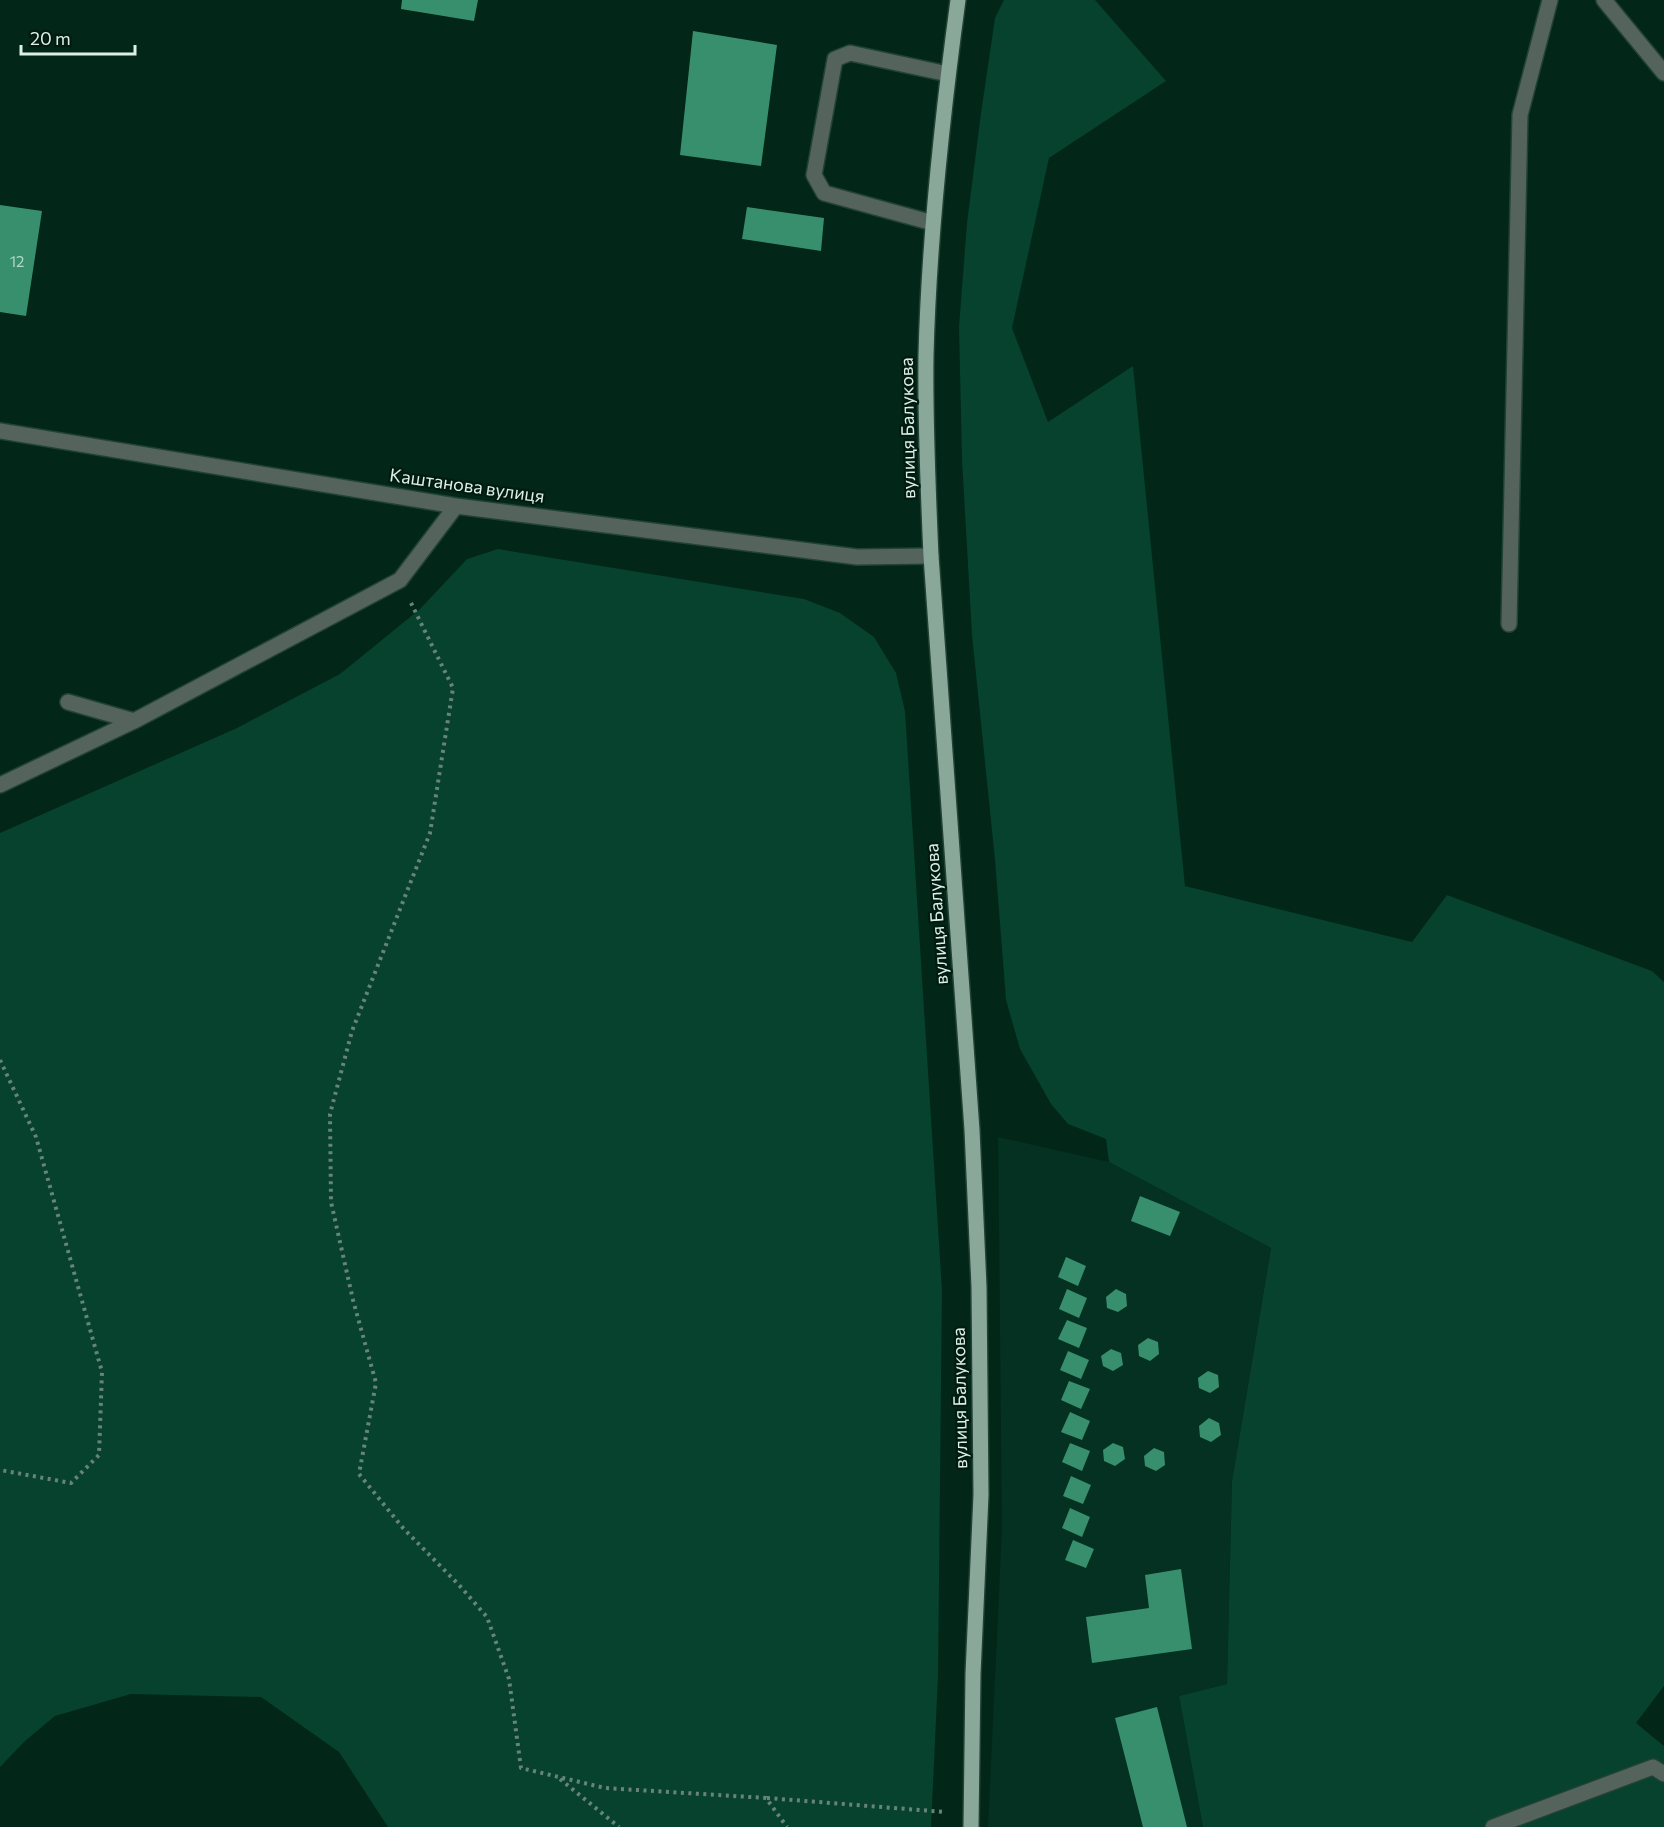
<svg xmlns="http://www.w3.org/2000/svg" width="1664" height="1827" font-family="Commissioner,sans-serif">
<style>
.built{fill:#043121}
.green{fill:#06422e}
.building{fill:#388f6d}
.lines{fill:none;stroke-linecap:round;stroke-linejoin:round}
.minor-casing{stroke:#214235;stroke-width:18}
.major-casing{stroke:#214235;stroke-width:18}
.path{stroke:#688478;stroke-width:4;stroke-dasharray:3 4.5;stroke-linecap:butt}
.minor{stroke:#54635b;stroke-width:15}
.major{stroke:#89a899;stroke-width:15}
.labels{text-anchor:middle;stroke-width:4.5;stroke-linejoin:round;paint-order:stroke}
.number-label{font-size:15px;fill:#b4d8c8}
.street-label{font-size:18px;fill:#ddf0e6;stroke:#021b11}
</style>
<rect width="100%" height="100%" fill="#022618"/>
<!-- built -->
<path class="built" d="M998,1137L1109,1162L1271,1248L1232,1481L1227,1684L1179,1696L1203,1827H988L1002,1528Z"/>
<!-- green -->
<path class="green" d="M1004,0H1095L1166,81L1049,158L1012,328L1048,422L1133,366L1185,886L1412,942L1447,895L1652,971L1664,982V1686L1636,1723L1664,1746V1827H1203L1179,1696L1227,1684L1232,1481L1271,1248L1109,1162L1106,1139L1068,1124L1051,1104L1020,1049L1006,1000L995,860L972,635L962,460L959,327L967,223L981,113L995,18Z
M498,549L804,599L840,613L874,637L896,673L905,711L942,1290L938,1677L931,1827H388L339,1752L261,1697L131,1694L55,1716L25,1741L0,1767V833L237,728L340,674L420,609L467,559Z"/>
<!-- building -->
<path class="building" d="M402,0H478L474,21L401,9Z
M693,31L777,45L761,166L680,155Z
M0,205L42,211L26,316L0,312Z
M747,207L824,218L821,251L742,239Z
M1140,1196L1180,1212L1170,1236L1131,1221Z
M1066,1257L1086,1266L1078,1286L1058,1277Z
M1067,1289L1087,1298L1079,1318L1059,1309Z
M1116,1289L1126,1294L1127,1306L1118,1312L1107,1308L1106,1297Z
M1067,1320L1087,1328L1079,1348L1058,1339Z
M1148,1338L1158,1342L1159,1354L1150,1361L1139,1356L1138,1345Z
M1111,1349L1121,1353L1123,1365L1113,1371L1103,1366L1101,1356Z
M1068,1351L1089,1360L1081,1379L1060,1370Z
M1208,1371L1218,1375L1219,1387L1210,1393L1199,1388L1198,1378Z
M1069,1381L1090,1389L1081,1409L1061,1400Z
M1070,1412L1090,1421L1082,1440L1061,1432Z
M1209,1418L1219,1423L1221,1435L1211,1442L1200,1437L1199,1426Z
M1070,1443L1090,1451L1082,1471L1062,1462Z
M1113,1443L1123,1447L1125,1459L1115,1466L1104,1461L1103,1450Z
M1154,1448L1164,1452L1165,1465L1156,1471L1145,1466L1144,1456Z
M1071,1476L1091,1485L1083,1504L1063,1496Z
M1070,1508L1090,1517L1082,1537L1062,1528Z
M1073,1540L1094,1549L1086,1568L1065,1560Z
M1181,1569L1192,1649L1092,1663L1086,1617L1149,1608L1145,1575Z
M1157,1707L1187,1827H1143L1115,1718Z"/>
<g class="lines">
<!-- minor casing -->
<g class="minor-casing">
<path id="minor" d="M1604,0L1664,73
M933,223L824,193L814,175L835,59L850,53L948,74
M0,431L456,506L857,557L931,556
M1509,624L1520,115L1550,0
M68,702L134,721L400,580L456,506
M0,785L134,721
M1493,1827L1653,1767L1664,1774"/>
</g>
<!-- major casing -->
<g class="major-casing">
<path id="major" d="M958,0C942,118 929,236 926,355C925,422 928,489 931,556L972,1130L979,1287L981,1495L973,1674L971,1827"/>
</g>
<!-- path -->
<path class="path" d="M411,603L453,688L430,833L352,1031L330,1114L331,1202L353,1300L376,1383L359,1474L403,1528L459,1585L487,1617L509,1679L521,1768L605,1788L766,1798L787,1827
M0,1060L36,1137L102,1372L99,1455L71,1483L0,1470
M560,1779L619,1827
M767,1798L945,1812"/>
<!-- minor -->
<use href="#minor" class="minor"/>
<!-- major -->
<use href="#major" class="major"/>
</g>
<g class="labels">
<!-- number labels -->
<g class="number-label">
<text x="17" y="267">12</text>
</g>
<!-- street labels -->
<g class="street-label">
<text transform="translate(908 428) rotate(-91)" y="6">вулиця Балукова</text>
<text transform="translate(467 486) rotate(8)" y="6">Каштанова вулиця</text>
<text transform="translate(937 914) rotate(-94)" y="6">вулиця Балукова</text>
<text transform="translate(960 1398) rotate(-91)" y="6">вулиця Балукова</text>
</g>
</g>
<!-- scale -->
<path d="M21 45v9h114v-9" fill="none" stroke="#ddf0e6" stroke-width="3"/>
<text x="30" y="45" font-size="18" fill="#ddf0e6" stroke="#021b11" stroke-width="4.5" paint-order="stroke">20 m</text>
</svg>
